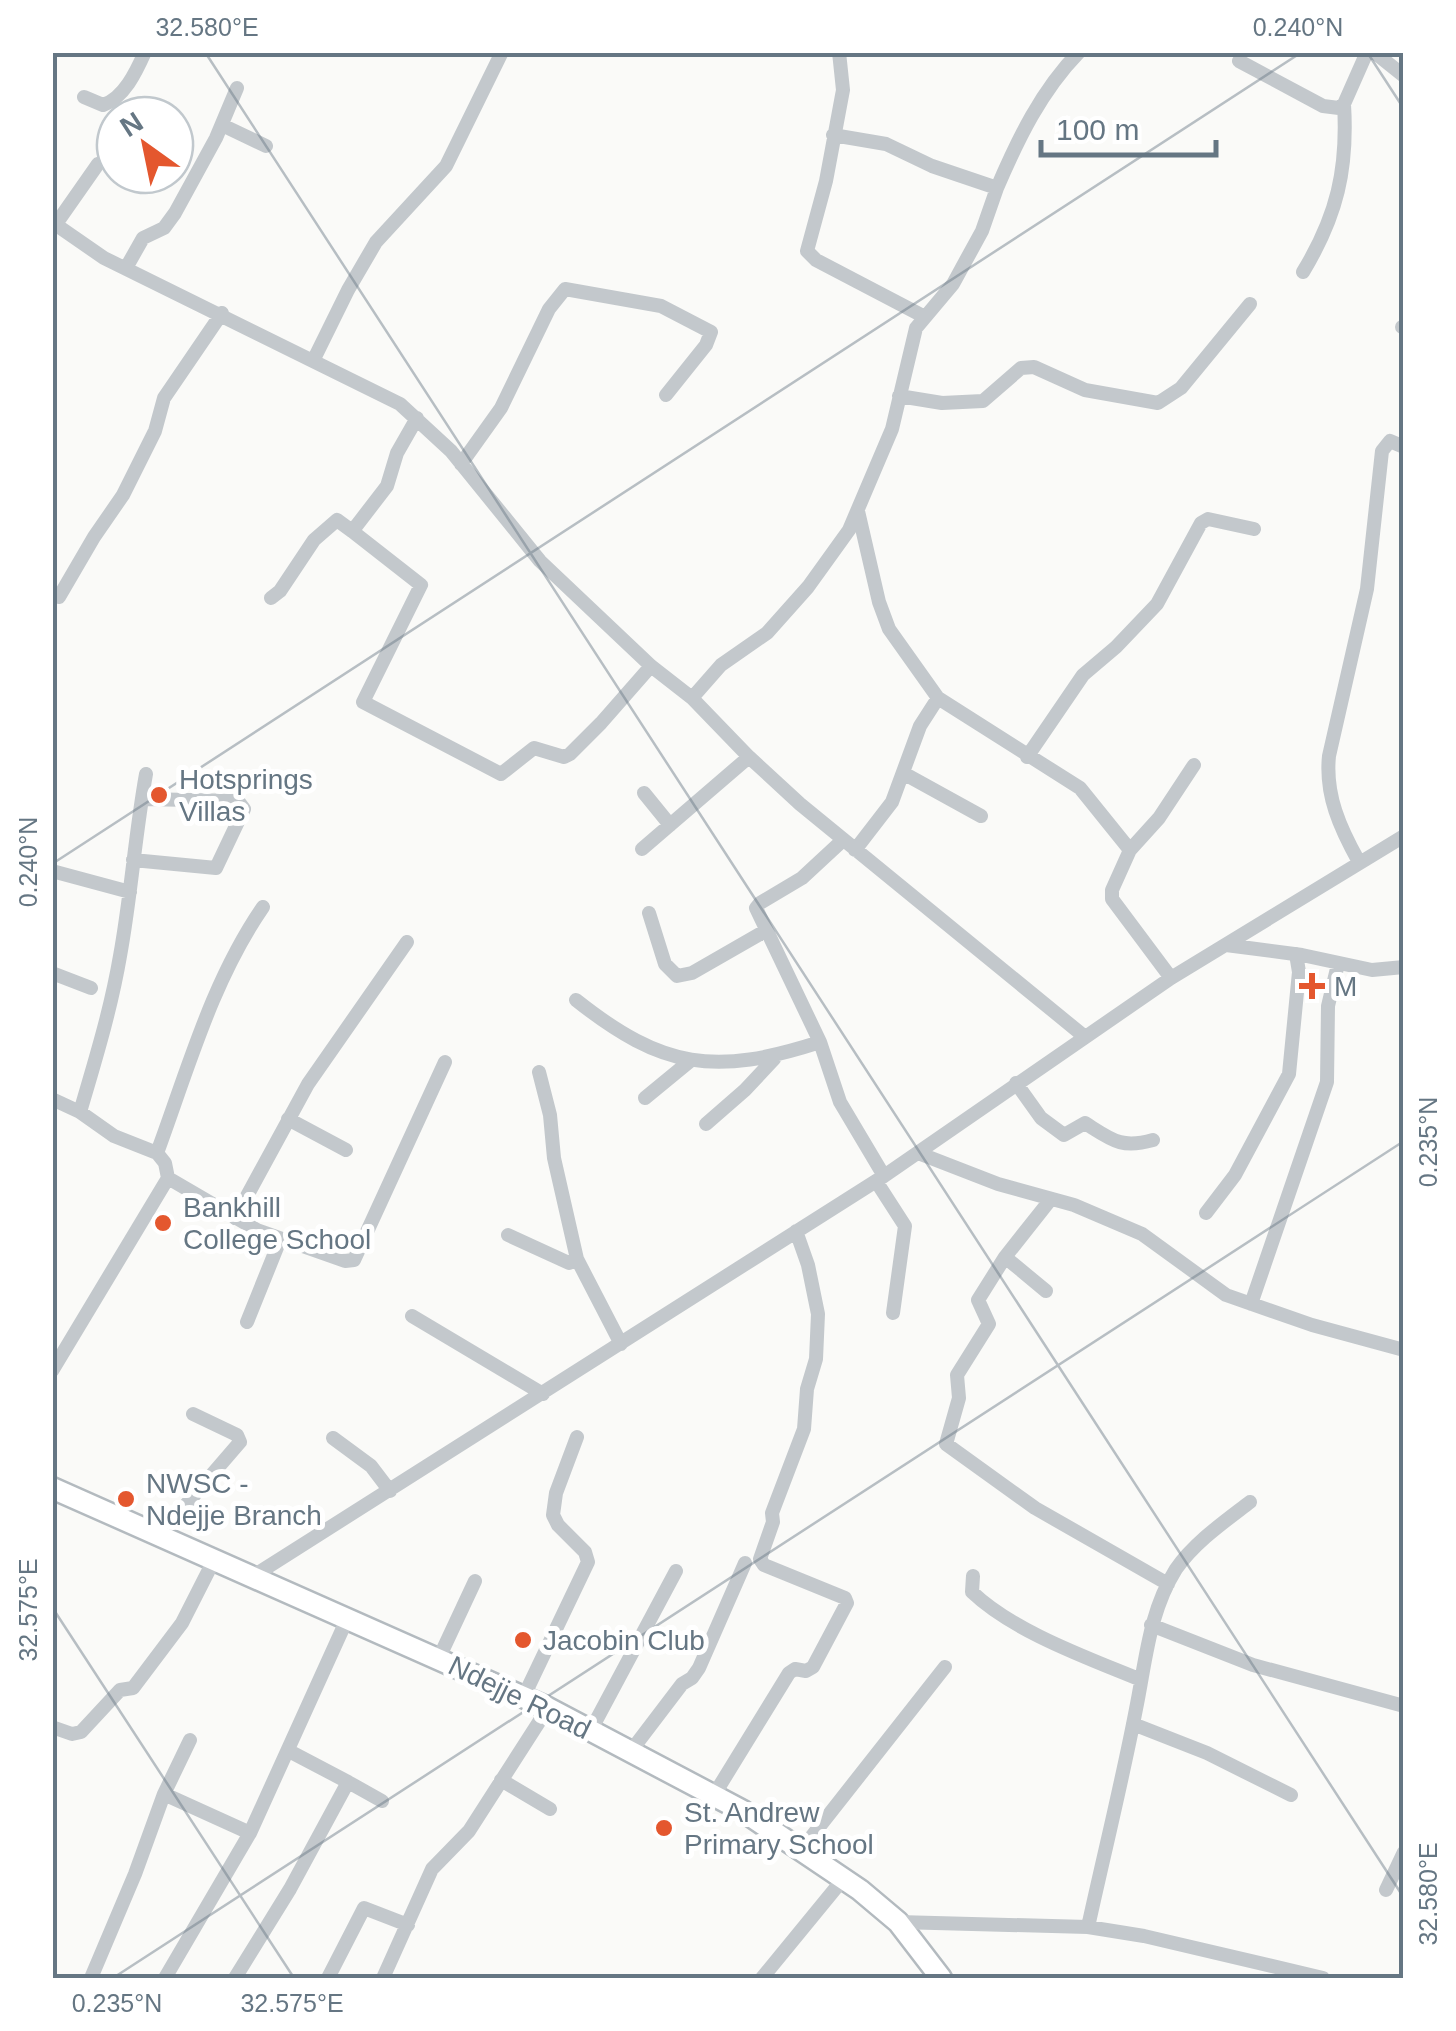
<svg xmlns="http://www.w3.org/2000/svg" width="1456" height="2031" font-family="Arial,sans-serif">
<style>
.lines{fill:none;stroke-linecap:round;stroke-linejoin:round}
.secondary-casing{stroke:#b3babf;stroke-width:25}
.street{stroke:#c3c8cc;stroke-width:14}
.secondary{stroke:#fff;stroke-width:20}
.ticks{fill:none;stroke:#657683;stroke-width:2.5;stroke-opacity:0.45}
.poi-dot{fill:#e4572e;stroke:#fff;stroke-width:4}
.labels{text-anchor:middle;stroke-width:10;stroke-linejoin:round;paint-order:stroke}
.poi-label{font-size:28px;fill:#657683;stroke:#fff;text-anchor:start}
.street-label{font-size:28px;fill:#657683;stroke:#fff}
.neatline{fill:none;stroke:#657683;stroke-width:4}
.ticks-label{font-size:25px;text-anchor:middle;fill:#657683}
</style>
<rect width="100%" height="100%" fill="#fafaf8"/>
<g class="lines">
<!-- secondary casing -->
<g class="secondary-casing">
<path id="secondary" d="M52,1488L548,1708L743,1811L860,1890L898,1922L941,1978"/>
</g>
<!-- street -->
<path class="street" d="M839,52L843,90L826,181L807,251L816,260L923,316
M1374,52L1404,76
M1239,61L1323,106L1339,108L1344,104L1367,52
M84,97L103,105C124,98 136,72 145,52
M222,125L266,146
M997,188C1018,139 1041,91 1079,52
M52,222L104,258L400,404L451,451L540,561L651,666L692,698L749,757L800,804L1085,1037
M56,224L98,164
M126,268L143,238L164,228L175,213L216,138L237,88
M1303,272C1337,216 1348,169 1344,104
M1402,327H1404
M314,359L348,290L376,242L446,166L502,52
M899,396L942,403L983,401L1021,368L1034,367L1085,390L1158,403L1181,388L1250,304
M461,464L501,408L549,309L565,289L661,306L711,332L706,345L666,395
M858,511L879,602L889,629L938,698L1080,788L1130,850L1112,890V899L1171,978
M352,531L421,585L363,702L501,774L534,748L564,757L570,754L601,723L651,666
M59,597L94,537L123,495L155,431L164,398L222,313
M271,598L280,591L314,540L337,520L352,531L357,525L387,486L397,453L417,418
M692,698L721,665L767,633L808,587L849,530L892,429L916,328L953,284L982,231L997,188L932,166L886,144L833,135
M1027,757L1083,675L1116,647L1157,604L1201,523L1208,519L1254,529
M903,773L981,816
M644,793L670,825
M843,840L802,878L760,903L756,908L820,1042L840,1102L884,1176
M642,849L749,757
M855,850L892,802L920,726L938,698
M1130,850L1159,818L1194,765
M133,860L216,868L244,809L238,801L142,799
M1359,862C1340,828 1325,795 1329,756L1367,589L1382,451L1390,441L1404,447
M52,871L130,892
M649,913L665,964L677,976L692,973L765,931
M1226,945L1302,955L1372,970L1404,967
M52,973L91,988
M576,1000C663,1069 715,1076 820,1042
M539,1072L550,1115L554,1158L577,1259L621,1344
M1016,1083L1041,1118L1064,1135L1085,1123C1112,1140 1121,1149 1153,1140
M645,1098L690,1061
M52,1099L80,1112L114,1136L157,1153L165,1163L168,1178L52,1371
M80,1112C95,1061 111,1009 120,956C131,896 135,835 146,774
M288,1119L346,1150
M706,1124L745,1090L774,1059
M157,1153C188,1069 212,981 263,907
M918,1153L998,1184L1074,1205L1142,1234L1226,1295L1312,1325L1404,1350
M168,1178L257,1230L345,1261L354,1260L445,1062
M876,1181L905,1226L893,1313
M1051,1199L1005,1257L978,1300L989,1324L957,1375L959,1398L946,1444L1035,1508L1168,1584
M1206,1213L1235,1175L1289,1074L1299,972L1296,954
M235,1218L308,1084L407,942
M508,1235L569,1263L577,1259
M1005,1257L1046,1291
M1251,1304L1327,1082L1328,1006L1338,964
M412,1316L543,1394
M247,1322L280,1240
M333,1438L371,1466L390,1491
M159,1536L240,1442L237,1435L193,1414
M255,1575L884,1176L1171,978L1404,836
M973,1576L972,1592C1014,1632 1088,1658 1141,1680
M1151,1625L1253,1665L1404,1706
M439,1658L475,1581
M523,1698L588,1562L585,1552L558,1525L553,1515L556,1493L577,1437
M1133,1724L1207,1753L1291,1795
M52,1727L72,1734L81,1732L120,1690L133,1688L182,1623L213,1562
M591,1730L676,1571
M631,1751L682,1684L692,1678L699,1668L745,1563
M501,1780L550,1809
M348,1782L382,1801
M164,1794L190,1740
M714,1795L789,1673L795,1669L806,1671L813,1667L847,1603L845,1598L764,1565L760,1559L773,1522L772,1513L804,1429L807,1389L816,1359L818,1314L808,1265L796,1231
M801,1850L945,1667
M1386,1890L1404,1852
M898,1922L1088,1927L1144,1936L1323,1978
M1088,1927C1104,1854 1122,1782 1136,1709C1146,1660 1149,1612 1176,1569C1195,1542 1224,1522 1250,1502
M91,1978L135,1874L164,1794L250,1833
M165,1978L250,1833L348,1617
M235,1978L290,1889L348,1782L289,1751
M328,1978L364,1908L408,1925
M383,1978L432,1869L469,1831L548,1708
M762,1978L844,1878"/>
<!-- secondary -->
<use href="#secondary" class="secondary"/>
</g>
<!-- ticks -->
<path class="ticks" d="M205,52L1404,1898M1367,52L1404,109M52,864L1302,52M52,1607L294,1978M113,1978L1404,1141"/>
<!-- markers -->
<g class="poi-dot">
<circle cx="159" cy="795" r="10"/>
<path d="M1307 971h10v10h10v10h-10v10h-10v-10h-10v-10h10z"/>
<circle cx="163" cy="1223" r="10"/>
<circle cx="126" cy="1499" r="10"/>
<circle cx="523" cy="1640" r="10"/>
<circle cx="664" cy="1828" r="10"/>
</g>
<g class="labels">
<!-- poi labels -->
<g class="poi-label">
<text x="179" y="789">Hotsprings<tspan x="179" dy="32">Villas</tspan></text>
<text x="1334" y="996">M</text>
<text x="183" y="1217">Bankhill<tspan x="183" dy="32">College School</tspan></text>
<text x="146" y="1493">NWSC -<tspan x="146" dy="32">Ndejje Branch</tspan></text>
<text x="543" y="1650">Jacobin Club</text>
<text x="684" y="1822">St. Andrew<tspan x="684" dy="32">Primary School</tspan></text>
</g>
<!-- street labels -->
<g class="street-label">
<text transform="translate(520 1697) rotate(26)" y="10">Ndejje Road</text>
</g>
</g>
<!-- border -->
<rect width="1456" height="2031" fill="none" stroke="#ffffff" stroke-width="110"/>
<!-- north arrow -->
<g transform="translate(145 145) rotate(327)"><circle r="48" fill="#ffffff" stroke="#c1c8cd" stroke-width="2.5"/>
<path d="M0-8L18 38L0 25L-18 38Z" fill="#e4572e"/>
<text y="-15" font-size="28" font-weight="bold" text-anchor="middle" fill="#657683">N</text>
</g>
<!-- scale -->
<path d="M1041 140v15h175v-15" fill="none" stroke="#657683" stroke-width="5"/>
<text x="1056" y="140" font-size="30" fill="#657683" stroke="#ffffff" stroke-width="8" paint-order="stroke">100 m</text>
<rect x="55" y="55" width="1346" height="1921" class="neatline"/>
<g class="ticks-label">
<text x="207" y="36">32.580°E</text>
<text x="1298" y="36">0.240°N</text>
<text transform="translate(28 862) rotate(-90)" y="9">0.240°N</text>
<text transform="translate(1428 1142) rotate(-90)" y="9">0.235°N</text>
<text transform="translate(28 1610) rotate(-90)" y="9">32.575°E</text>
<text transform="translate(1428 1894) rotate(-90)" y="9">32.580°E</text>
<text x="117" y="2012">0.235°N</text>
<text x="292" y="2012">32.575°E</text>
</g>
</svg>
